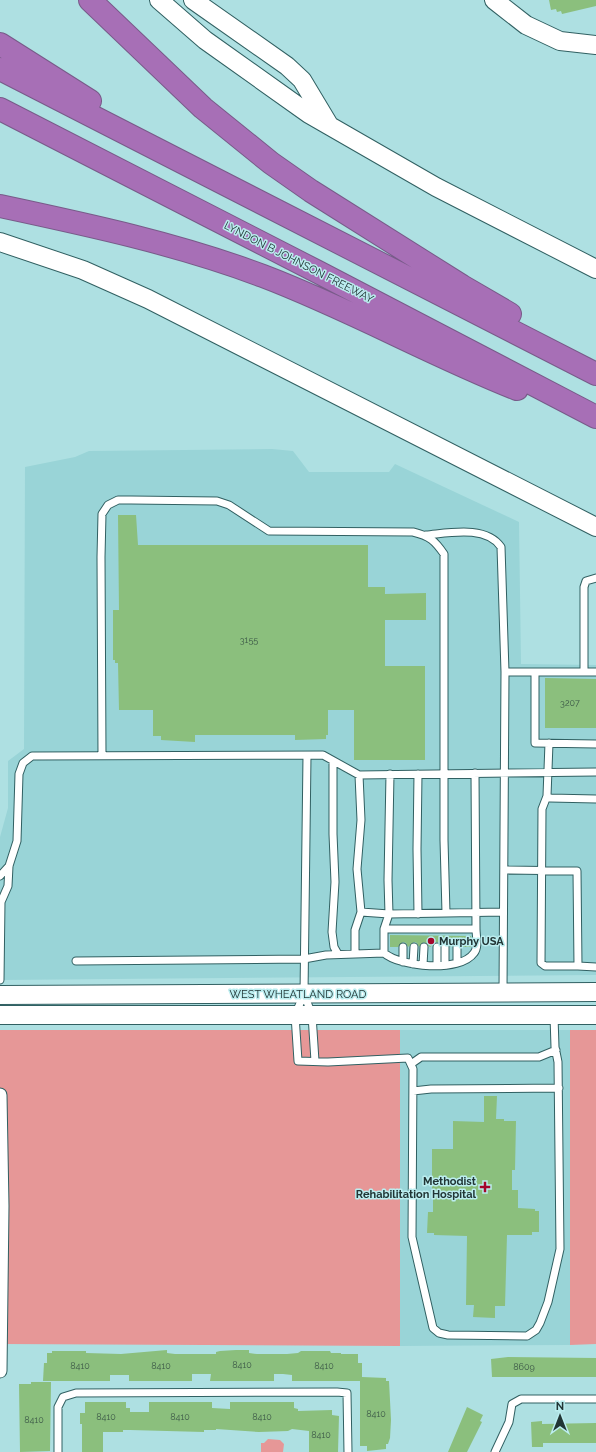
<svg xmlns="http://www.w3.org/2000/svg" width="596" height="1452" font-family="Raleway,sans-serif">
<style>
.built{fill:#99d4d7}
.green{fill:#e69797}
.building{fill:#8bbf7d}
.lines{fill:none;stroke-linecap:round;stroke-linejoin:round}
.lane-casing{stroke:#316062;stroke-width:9}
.street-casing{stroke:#316062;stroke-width:15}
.secondary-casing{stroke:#316062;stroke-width:20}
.highway-casing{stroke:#785b89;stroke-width:24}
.lane{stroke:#fff;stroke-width:7}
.street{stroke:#fff;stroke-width:13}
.secondary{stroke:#fff;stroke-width:18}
.highway{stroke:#a76fb6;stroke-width:22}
.poi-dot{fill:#a4062c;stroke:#bbedef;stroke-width:1.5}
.labels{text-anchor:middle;stroke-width:3;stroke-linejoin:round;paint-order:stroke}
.number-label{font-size:9px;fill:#3c5847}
.street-label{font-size:11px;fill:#213535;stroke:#bbedef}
.poi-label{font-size:11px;font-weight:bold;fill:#213535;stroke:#bbedef;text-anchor:start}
</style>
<rect width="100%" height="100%" fill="#aee0e2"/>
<!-- built -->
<path class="built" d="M272,449L293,451L309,472H389L395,464L519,522L521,664L596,665V975L0,980V837L8,808V761L24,749L25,467L75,457L89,451Z
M400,1030H570V1345L400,1346Z"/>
<!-- green -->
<path class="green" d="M0,1030H400V1346L0,1344Z
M570,1030H596V1344L570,1345Z
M268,1439L280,1440L284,1444L283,1452H261V1443H264Z"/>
<!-- building -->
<path class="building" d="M549,0H596V6L562,14L561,11L557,12L556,9L551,10Z
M118,515H136L138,545H368V587H385V594L426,593V620H385V666H425V760H354V710H328V735H326V739L295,740V735H195V742L161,740V736H153V710H119L118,663H115V660H113V610H119Z
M545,678L596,679V728H545Z
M390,935L471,936L472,944L471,947H462L460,943L457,942L450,947L447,943L441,944L437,942L430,947L424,942L419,947L417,943L414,942L408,947L406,943L403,942L398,947H390Z
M484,1096H497L496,1119H504V1121H516L515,1170H512V1190H518V1208L535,1209V1211H539V1232H532V1235H507L505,1306H495V1318L473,1317L474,1305H466L467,1236L434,1235V1233H427L428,1212H433V1195H432V1149H453V1121L484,1122Z
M167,1350V1353L175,1354H216V1352L220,1351L236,1350H249V1353L257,1354H287L298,1353L301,1351H330L331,1353H341V1354H358V1363H362V1377L386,1378V1381H389L391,1420L390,1438L388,1444H386V1449L367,1451V1446H360V1381H292V1375L283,1374H274V1381H210L211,1374H192V1381H129V1375H110V1381H43L44,1363H47V1353H52V1351H86V1353L121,1354Z
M508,1357L596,1358V1377H492L491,1359Z
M31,1382H51L50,1451L20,1452L19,1384H31Z
M85,1402H126V1408H130V1412H149V1402H212V1408L230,1409V1402H294V1408L298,1409V1411L332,1410V1415L339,1416L338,1452H309V1431L292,1429L288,1431L259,1432L216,1429V1430H204V1432L130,1430H123V1432H103V1452H82V1424H80V1413H85Z
M467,1407L483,1415L480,1421L482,1422L467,1452H448Z
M542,1421V1424L596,1423V1443H543V1447H532L531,1422Z"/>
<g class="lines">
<!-- lane casing -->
<g class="lane-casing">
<path id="lane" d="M426,535C449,533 486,525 501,547L505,672
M584,672V587L586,581L596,578
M596,672H535V743L596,744
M549,743L547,796L542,809L541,963L545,966H578
M102,756L101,557L102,514L108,505L118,500H131L217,501L229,505L269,531L413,532C430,536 435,541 444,554V840L446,913
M307,756L304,994L312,1015L315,1061
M333,761V834L335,882L332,932L334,947L338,954
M547,796L550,798L596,799
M504,870L577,871L578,966L596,967
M0,876L9,866
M361,912L389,914L388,880L390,774
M418,914L417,849L418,774
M384,929H476L475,773
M445,947V965
M457,947V963
M355,953V930L361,912L357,869L361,820L359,775
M384,953C400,967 460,973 474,953C479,947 476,936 476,929
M76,961L304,959L326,955L384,953V929L389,914L503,912
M403,962V947
M413,964L414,947
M423,965L424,947
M437,965V947
M0,980L1,902L8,886L9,866L17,841L19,774L23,763L32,756L323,755L359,775L596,772
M503,992L505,672H535
M304,994L295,1015L298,1061L328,1062L408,1058L413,1069L412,1237L433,1328L439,1333L448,1335L527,1336L536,1330L540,1323L548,1302L560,1249L558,1062L555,1047L554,1016
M411,1064L421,1057H539L556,1050
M413,1091L431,1089L559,1088
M58,1452V1407L63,1397L76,1393L337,1392L347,1393L348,1452
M495,1452L509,1422L512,1404L521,1399H596"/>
</g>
<!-- street casing -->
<g class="street-casing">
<path id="street" d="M0,1095L2,1206L0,1371"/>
</g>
<!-- secondary casing -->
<g class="secondary-casing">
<path id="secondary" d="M159,0L205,40L309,114L436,187L596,269
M193,0L287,66L302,80L329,125
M494,0L526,25L560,41L596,45
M0,242L83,270L148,299L596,527
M0,995L596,992
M0,1015H596"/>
</g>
<!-- highway casing -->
<g class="highway-casing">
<path id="highway" d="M90,0L203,108L271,163L311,191L462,286L510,314
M0,44L90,101
M0,69L596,374
M0,109L318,272L596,417
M0,206C89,225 178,244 263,276C350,309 431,355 517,389"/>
</g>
<!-- lane -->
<use href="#lane" class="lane"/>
<!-- street -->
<use href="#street" class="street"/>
<!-- secondary -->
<use href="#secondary" class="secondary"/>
<!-- highway -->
<use href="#highway" class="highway"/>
</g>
<!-- markers -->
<g class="poi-dot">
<circle cx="431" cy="941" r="4"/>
<path d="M483 1181h4v4h4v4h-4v4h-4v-4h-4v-4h4z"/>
</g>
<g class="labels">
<!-- number labels -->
<g class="number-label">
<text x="249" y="643">3155</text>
<text x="570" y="706">3207</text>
<text x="242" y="1368">8410</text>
<text x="80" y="1369">8410</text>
<text x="161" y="1369">8410</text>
<text x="324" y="1369">8410</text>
<text x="524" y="1370">8609</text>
<text x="376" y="1417">8410</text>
<text x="106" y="1420">8410</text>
<text x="180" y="1420">8410</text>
<text x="262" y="1420">8410</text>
<text x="34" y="1423">8410</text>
<text x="321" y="1438">8410</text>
</g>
<!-- street labels -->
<g class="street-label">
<text transform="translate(299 262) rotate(27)" y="4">LYNDON B JOHNSON FREEWAY</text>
<text x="298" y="998">WEST WHEATLAND ROAD</text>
</g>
<!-- poi labels -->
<g class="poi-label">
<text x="439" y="945">Murphy USA</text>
<text x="476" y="1185" text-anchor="end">Methodist<tspan x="476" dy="13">Rehabilitation Hospital</tspan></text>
</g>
</g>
<!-- north arrow -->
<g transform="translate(560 1416)" stroke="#bbedef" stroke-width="3" paint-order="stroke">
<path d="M0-3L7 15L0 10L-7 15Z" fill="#213535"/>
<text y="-6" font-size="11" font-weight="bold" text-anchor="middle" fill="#213535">N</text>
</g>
</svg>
